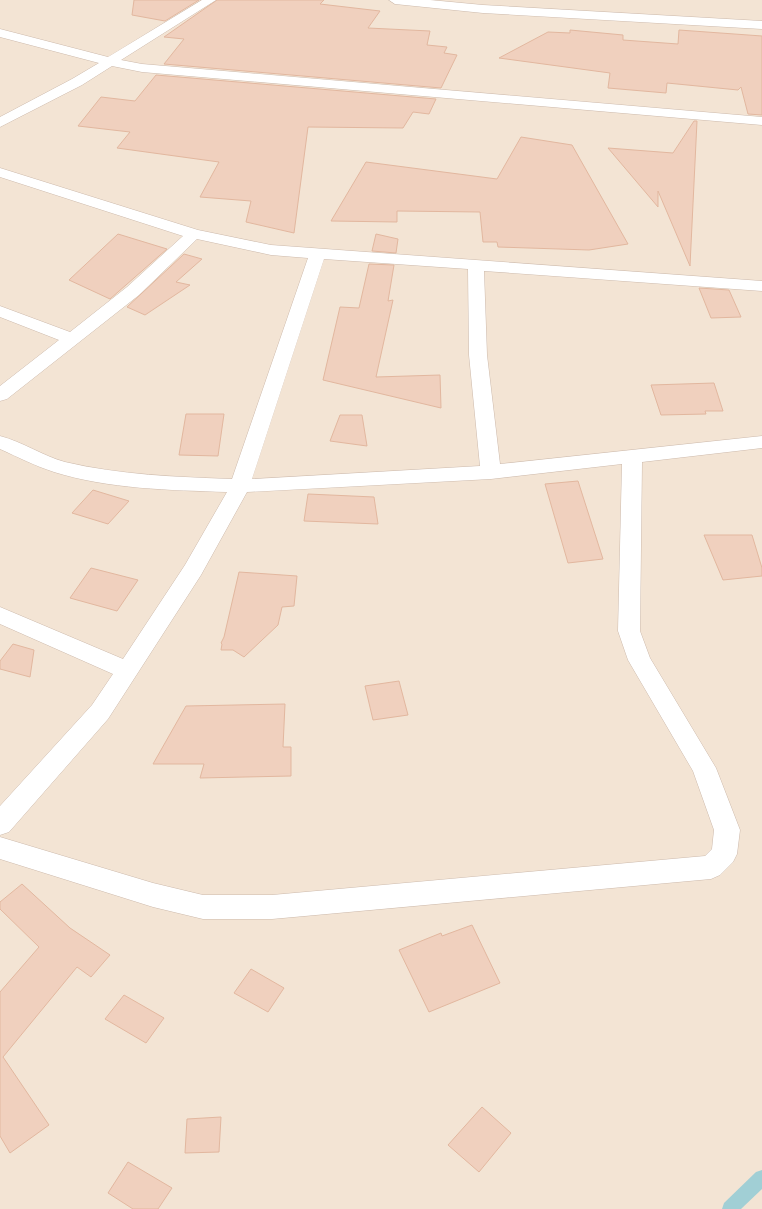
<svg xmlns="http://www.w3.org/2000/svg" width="762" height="1209" font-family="'IBM Plex Sans',sans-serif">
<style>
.residential{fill:#f3e4d4}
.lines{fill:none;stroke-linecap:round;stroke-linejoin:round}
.stream{fill:#a1cfd5;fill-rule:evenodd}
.building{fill:#f0d0be;stroke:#e2b79f}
.minor-casing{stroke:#cdbaac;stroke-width:1}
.minor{fill:#fff;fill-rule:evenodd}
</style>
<rect width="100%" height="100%" fill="#fbf2e5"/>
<!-- residential -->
<path class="residential" d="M0,0H762V1209H0Z"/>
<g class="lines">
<!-- stream -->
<path class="stream" d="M762,1170V1189L741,1209H722L724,1203L756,1172Z"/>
</g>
<!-- building -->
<path class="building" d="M134,0H199L165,21L132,15Z
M217,0H324L320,4L380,11L368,28L430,31L427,45L447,47L444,53L457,55L441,88L164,64L184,39L164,37Z
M570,30L623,35V40L678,44L679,30L762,36V115L748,114L741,87L738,90L667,83L666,93L608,88L610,73L499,58L548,32L570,33Z
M156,75L436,99L429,114L413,112L403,128L308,127L294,233L246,222L251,201L200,197L219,162L117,148L130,132L78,126L101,97L135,101Z
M694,121H697L690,266L658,191V207L608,148L673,153Z
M521,137L572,145L628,244L589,250L498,247L497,242H483L480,212L397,211V222L331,221L366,162L497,179Z
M118,234L167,249L110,299L69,280Z
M376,234L398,239L396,253L372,251Z
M184,254L202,259L176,282L190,285L145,315L127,307Z
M369,264L394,265L388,301L393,300L376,377L440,375L441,408L323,380L340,307L359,308Z
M699,288L729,290L741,317L711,318Z
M714,383L723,411H705L706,414L661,415L651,385Z
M186,414H224L218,456L179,455Z
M340,415H362L367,446L330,441Z
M578,481L603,559L568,563L545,484Z
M93,490L129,501L108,524L72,513Z
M308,494L374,497L378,524L304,521Z
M704,535H752L762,568V576L723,580Z
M91,568L138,580L117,611L70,598Z
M239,572L297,576L294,606L282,607L278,625L244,657L233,650H221L222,644L221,643L224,637Z
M13,644L34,650L30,677L0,669V661Z
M399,681L408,715L373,720L365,686Z
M285,704L283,747H291V776L200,778L204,764H153L186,706Z
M22,884L70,928L110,955L91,977L77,967L3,1057L49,1125L10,1153L0,1136V992L39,947L0,909V902Z
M472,925L500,983L429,1012L399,950L441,933L442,936Z
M251,969L284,988L268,1012L234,993Z
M124,995L164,1018L146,1043L105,1019Z
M482,1107L511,1133L479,1172L448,1145Z
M221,1117L219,1152L185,1153L187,1119Z
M128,1162L172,1188L158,1209H133L108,1193Z"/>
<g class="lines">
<!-- minor casing -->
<g class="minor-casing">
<path id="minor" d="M202,0H216L121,60L142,64L762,117V125L142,72L112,66L82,85L0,127V117L72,79L99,63L0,37V29L108,57Z
M389,0H430L483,5L762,21V29L483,13L395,4Z
M0,168L198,230L271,245L762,281V291L484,271L487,355L500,464L762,436V448L642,462L640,631L650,658L716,768L740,830L737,854L733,862L720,875L711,879L272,919H203L153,907L0,859V837L153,883L203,895H272L705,856L712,849L714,830L693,771L628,660L618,631L622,464L491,479L247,492L201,575L108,719L9,832L0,835V806L92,705L113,674L0,624V607L123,659L185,565L227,492C169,490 109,489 54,472C35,466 18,457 0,449V436C23,442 43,456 65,462C120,475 177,477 232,479L308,258L271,255L197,239L139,295L7,399L0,401V386L59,340L0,317V306L70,332L127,287L183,236L0,177ZM324,259L468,269L469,355L480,466L252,479Z"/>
</g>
<!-- minor -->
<use href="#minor" class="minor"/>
</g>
</svg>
